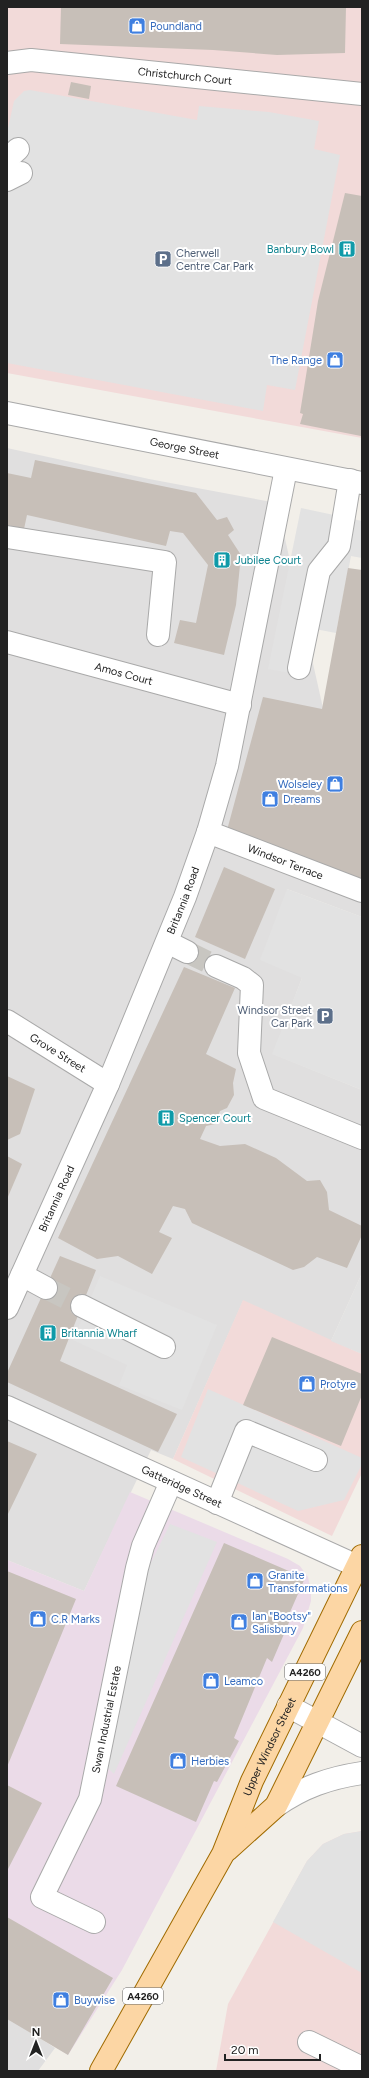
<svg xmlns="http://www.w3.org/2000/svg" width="369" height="2078" font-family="Figtree,sans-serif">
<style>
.residential{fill:#e0dfdf}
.commercial{fill:#f2dad9}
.industrial{fill:#ebdbe8}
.parking{fill:#e2e2e2}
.building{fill:#c7bfb8}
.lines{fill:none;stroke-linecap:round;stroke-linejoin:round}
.minor-tunnel{stroke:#c8c6c1;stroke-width:22;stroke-dasharray:22 11;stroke-linecap:butt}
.minor-casing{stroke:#a9a9a9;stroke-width:24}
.major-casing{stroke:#a06b00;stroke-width:24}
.minor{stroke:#fff;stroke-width:22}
.major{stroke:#fcd6a4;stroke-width:22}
.labels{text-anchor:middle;stroke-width:4;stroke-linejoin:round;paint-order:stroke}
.shield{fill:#fff;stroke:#646464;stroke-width:1}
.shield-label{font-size:10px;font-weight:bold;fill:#222}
.shop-label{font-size:11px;fill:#366cbe;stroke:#fff;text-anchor:start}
.street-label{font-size:11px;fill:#222;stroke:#fff}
.culture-label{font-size:11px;fill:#0d838f;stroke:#fff;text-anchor:start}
.service-label{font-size:11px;fill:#4e5e75;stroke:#fff;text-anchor:start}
</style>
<rect width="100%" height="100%" fill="#f2efe9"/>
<!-- residential -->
<path class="residential" d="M7,448L149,479L277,503L362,882V917L287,889L302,978L273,1054L362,1090V1273L331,1341L243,1301L173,1459L151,1450L84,1591L7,1560Z
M7,2017L55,2048L38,2071H7Z"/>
<!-- commercial -->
<path class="commercial" d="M7,7H362V438L7,373Z
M243,1300L362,1354V1473L332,1536L173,1459Z
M362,1831V2071H216L228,2004L307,1861L323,1844L344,1834Z"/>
<!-- industrial -->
<path class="industrial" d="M130,1492L288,1559L300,1566L308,1577L311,1591V1601L303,1628L122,1970L68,2055L7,2016V1560L84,1591Z"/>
<!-- parking -->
<path class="parking" d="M30,90L197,120L199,106L269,112L319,121L314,149L340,155L295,390L267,385L263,411L7,363V133L14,101L24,91Z
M301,508L362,521V558L351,556L336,633L315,629L305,676L268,669Z
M287,889L362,917V1090L272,1054L302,978L260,960Z
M362,1273V1354L331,1341Z
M100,1276L217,1325L182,1410L119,1385L127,1365L73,1340Z
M208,1389L362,1458V1464L344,1500L298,1511L181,1457Z
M170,1524L217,1542L114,1774L103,1763L147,1571Z
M362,1831V1973L273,1922L307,1861L323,1844L344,1834Z"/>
<!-- building -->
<path class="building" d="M61,7H346L345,53L277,55L213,50L60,44Z
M71,82L91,86L89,99L68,95Z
M345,193L362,196L361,436L300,424L303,414L300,413L318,301Z
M35,460L196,493L217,520L227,517L234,530L228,535L241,555L236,605L224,655L174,643L180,620L196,623L208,565L183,533L170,531L166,546L27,515L24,529L7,525V473L31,478Z
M348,568L362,570V882L226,834L263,697L322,709Z
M224,867L275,889L245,959L195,937Z
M184,967L235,988L206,1054L236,1069L233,1083L234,1095L227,1108L220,1111L215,1124L206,1126L200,1139L220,1146L245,1144L276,1158L307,1181L320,1180L327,1192L329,1210L362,1226V1235L347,1268L317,1257L304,1267L293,1270L192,1223L185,1209L173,1206L159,1232L172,1238L152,1274L118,1256L97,1259L58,1238Z
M7,1076L35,1089L20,1134L7,1140Z
M7,1156L22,1164L7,1199Z
M60,1256L96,1270L60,1361L177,1414L158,1452L7,1382V1373Z
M272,1337L362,1374V1395L341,1446L243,1405Z
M7,1441L37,1454L7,1516Z
M224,1543L305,1578L287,1619L290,1620L272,1662L267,1658L234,1738L239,1741L217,1782L214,1781L196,1822L116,1786Z
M7,1571L76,1599L7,1767Z
M7,1785L42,1803L7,1871Z
M7,1917L113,1978L68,2055L7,2019Z"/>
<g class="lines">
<!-- minor-tunnel -->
<path class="minor-tunnel" d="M187,952L216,966
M46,1288L82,1306"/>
<!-- minor casing -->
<g class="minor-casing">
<g id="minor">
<path id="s1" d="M7,63L31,60L362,94"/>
<path d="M7,159L18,149"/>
<path d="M7,180L21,173"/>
<path id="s2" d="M7,413L362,483"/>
<path d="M7,537L165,562L158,635"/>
<path id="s3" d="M7,642L240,705"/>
<path d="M299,668L319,571L339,546L350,480"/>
<path id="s4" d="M208,832L362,891"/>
<path d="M167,942L187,952"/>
<path d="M216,966L243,978L252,985L249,1053L264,1098L362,1138"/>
<path id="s5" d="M7,1021L108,1084"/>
<path d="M22,1275L46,1288"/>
<path d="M82,1306L164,1347"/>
<path id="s6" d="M7,1308L108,1084L185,897L208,832L227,766L286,469"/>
<path id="s7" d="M7,1407L357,1566"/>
<path d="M217,1503L246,1431L316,1460"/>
<path d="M288,1706L362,1746"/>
<path d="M276,1806C303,1787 329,1778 362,1773"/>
<path id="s8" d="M94,1922L42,1897L90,1799L137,1568L143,1546L171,1482"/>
<path d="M309,2042L362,2068"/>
</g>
</g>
<!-- major casing -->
<g class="major-casing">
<g id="major">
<path d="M227,1850L276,1806L362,1632"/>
<path id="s9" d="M101,2071L223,1854L252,1781L362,1556"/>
</g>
</g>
<!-- minor -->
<use href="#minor" class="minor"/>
<!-- major -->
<use href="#major" class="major"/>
</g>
<!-- icons -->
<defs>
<g id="shop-square" transform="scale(0.9)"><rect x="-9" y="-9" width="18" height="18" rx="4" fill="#3f7fe0" stroke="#fff"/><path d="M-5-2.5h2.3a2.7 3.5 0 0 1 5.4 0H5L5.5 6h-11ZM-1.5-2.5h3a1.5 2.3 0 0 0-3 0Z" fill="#fff"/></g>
<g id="building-square" transform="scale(0.9)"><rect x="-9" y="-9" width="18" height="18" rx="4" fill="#0f9aa8" stroke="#fff"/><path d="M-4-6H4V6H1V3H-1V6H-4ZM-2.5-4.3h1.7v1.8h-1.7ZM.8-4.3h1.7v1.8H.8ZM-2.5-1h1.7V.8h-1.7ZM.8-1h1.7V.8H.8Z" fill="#fff"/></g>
<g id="parking-square" transform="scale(0.9)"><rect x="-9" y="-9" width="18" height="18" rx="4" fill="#5c6f8a" stroke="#fff"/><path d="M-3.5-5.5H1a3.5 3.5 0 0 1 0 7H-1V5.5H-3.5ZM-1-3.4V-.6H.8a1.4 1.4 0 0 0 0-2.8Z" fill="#fff"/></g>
</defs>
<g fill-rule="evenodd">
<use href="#shop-square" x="137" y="26"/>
<use href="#building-square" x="347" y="249"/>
<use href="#parking-square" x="163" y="259"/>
<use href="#shop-square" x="335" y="360"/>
<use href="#building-square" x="222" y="560"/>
<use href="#shop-square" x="335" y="784"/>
<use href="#shop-square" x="270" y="799"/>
<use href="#parking-square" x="325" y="1016"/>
<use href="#building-square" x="166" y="1118"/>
<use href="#building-square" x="48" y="1333"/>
<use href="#shop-square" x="307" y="1384"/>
<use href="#shop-square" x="255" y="1581"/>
<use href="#shop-square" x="38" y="1619"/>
<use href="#shop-square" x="239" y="1622"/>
<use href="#shop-square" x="211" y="1681"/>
<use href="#shop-square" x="178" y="1761"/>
<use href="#shop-square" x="61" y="2000"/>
</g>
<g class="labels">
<!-- shield labels -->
<g class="shield">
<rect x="285" y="1664" width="40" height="16" rx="3"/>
<rect x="123" y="1988" width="40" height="16" rx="3"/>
</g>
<g class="shield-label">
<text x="305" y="1676">A4260</text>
<text x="143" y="2000">A4260</text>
</g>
<!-- shop labels -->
<g class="shop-label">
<text x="150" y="30">Poundland</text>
<text x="322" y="364" text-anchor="end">The Range</text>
<text x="322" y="788" text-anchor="end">Wolseley</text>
<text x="283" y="803">Dreams</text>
<text x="320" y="1388">Protyre</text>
<text x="268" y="1579">Granite<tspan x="268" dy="13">Transformations</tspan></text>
<text x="252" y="1620">Ian "Bootsy"<tspan x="252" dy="13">Salisbury</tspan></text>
<text x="51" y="1623">C.R Marks</text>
<text x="224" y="1685">Leamco</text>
<text x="191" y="1765">Herbies</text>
<text x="74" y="2004">Buywise</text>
</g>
<!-- street labels -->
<g class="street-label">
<text dy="4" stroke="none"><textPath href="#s1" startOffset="179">Christchurch Court</textPath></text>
<text dy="4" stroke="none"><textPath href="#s2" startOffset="181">George Street</textPath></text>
<text dy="4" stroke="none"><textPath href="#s3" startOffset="121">Amos Court</textPath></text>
<text dy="4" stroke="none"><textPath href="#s4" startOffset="83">Windsor Terrace</textPath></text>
<text dy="4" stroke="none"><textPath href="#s6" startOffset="444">Britannia Road</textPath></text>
<text dy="4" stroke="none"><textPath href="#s5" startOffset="60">Grove Street</textPath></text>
<text dy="4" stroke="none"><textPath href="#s6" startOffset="120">Britannia Road</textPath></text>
<text dy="4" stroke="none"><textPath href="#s7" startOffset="192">Gatteridge Street</textPath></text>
<text dy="4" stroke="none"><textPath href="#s8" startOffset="248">Swan Industrial Estate</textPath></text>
<text dy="4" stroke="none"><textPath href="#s9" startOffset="366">Upper Windsor Street</textPath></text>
</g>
<!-- culture labels -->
<g class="culture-label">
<text x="334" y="253" text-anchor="end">Banbury Bowl</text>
<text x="235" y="564">Jubilee Court</text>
<text x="179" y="1122">Spencer Court</text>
<text x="61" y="1337">Britannia Wharf</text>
</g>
<!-- service labels -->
<g class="service-label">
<text x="176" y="257">Cherwell<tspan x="176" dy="13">Centre Car Park</tspan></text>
<text x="312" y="1014" text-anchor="end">Windsor Street<tspan x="312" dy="13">Car Park</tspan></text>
</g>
</g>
<!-- border -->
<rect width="369" height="2078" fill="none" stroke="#222222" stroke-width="16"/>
<!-- north arrow -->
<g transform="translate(36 2042)" stroke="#ffffff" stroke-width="3" paint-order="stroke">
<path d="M0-3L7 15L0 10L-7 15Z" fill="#222222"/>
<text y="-6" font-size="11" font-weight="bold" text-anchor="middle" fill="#222222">N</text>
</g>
<!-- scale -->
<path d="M225 2054v6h95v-6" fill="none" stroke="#222222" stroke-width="2"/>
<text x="231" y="2054" font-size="12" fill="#222222" stroke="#ffffff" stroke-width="3" paint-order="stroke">20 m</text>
</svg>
